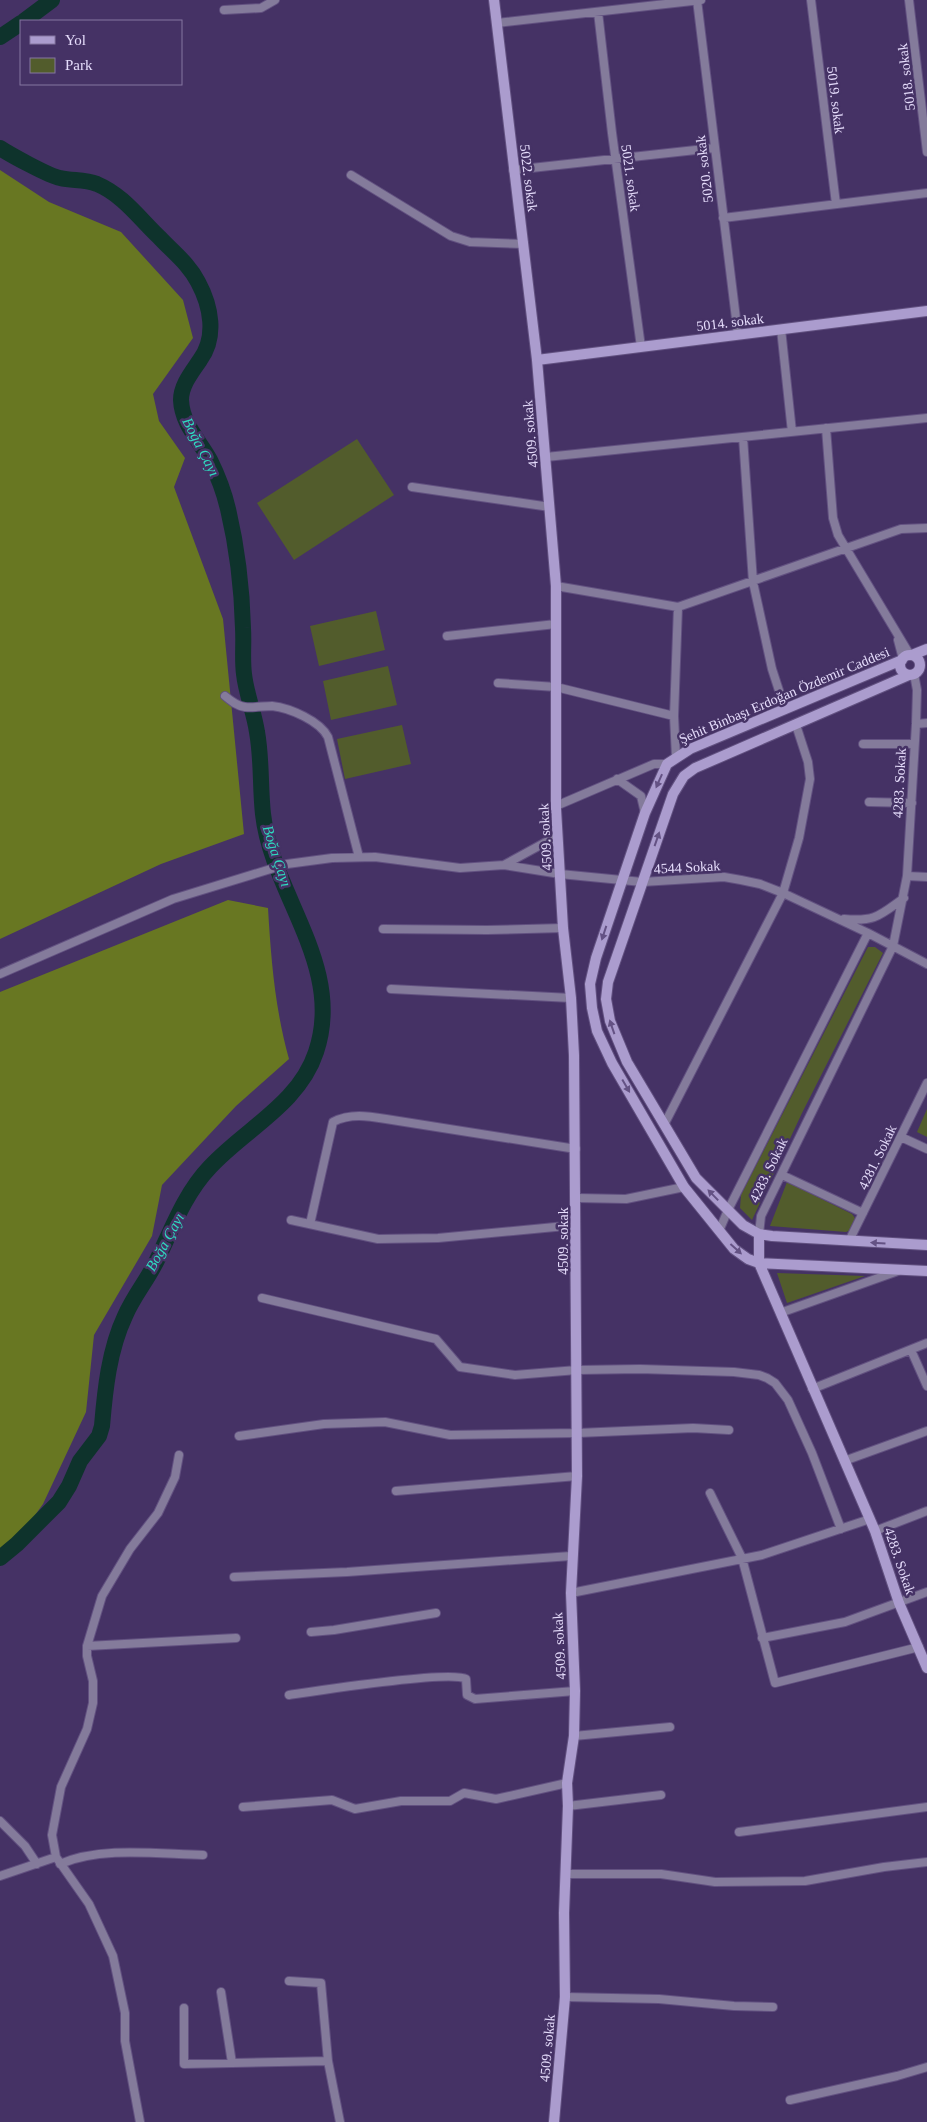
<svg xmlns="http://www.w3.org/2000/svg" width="927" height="2122" font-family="Georgia,serif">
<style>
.green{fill:#525c2c}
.forest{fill:#687722}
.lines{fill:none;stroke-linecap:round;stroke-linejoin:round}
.river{stroke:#0e332c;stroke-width:16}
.street-casing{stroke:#625180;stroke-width:10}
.secondary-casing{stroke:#625180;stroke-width:12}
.street{stroke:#847b9b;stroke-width:8}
.secondary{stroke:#ab9cce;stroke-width:10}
.oneway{fill:#645284}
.labels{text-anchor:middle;stroke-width:5;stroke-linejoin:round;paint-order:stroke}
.street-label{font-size:14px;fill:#e5dcfb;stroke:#453265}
.water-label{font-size:15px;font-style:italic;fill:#2edcc1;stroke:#453265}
</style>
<rect width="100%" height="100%" fill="#453265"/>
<!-- green -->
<path class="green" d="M357,439L394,495L294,560L257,503Z
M376,611L385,650L319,666L310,626Z
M388,666L397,705L331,720L323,681Z
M402,725L411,764L345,779L337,739Z
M868,947H875L883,953L802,1113L752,1220L740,1208L741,1195Z
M927,1109V1137L917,1132Z
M787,1182L852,1214L855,1218L851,1230L846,1232L770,1226Z
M777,1273L865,1276L787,1303Z"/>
<!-- forest -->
<path class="forest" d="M0,170L49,202L121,232L183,300L193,338L153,394L159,421L185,458L174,487L223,619L244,834L161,864L0,939Z
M228,900L268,908C271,959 275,1009 289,1059L236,1106L162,1185L152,1236L94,1335L86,1412L43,1504L10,1550H0V992Z"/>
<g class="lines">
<!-- river -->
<path class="river" d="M24,21L52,0
M0,37L21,23
M0,148C9,154 49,176 60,178C73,181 84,179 97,184C123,195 139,218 159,237C173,252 189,264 198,282C211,306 217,337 200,360C192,372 181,385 181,400C182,424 199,440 210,460C218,476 224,492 228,509C237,547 242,590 243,628C244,644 242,659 244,674C246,693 254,712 257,732C262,760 260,787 263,814C272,895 345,966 316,1052C299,1104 245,1129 210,1167C186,1192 173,1226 158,1258C149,1278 134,1295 125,1316C109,1350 105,1390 102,1426L99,1436L80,1461L69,1486L59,1502L17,1544L0,1558"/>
<!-- street casing -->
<g class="street-casing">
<path id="street" d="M697,0L738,335
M811,0L836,204
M909,0L927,152
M224,10L261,8L275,0
M598,12L612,133L641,347
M497,23L701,0
M513,170L714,148
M351,175L451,236L470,242L524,244
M723,218L927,193
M781,329L792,432
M826,428L833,518L838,535L910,655
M743,437L753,582L772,669L785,709
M546,457L927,418
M412,487L550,507
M556,586L678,607L901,529L927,528
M447,636L556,624
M898,640L903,659
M498,683L556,687L674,716
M225,696C231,701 237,706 245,707C254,708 264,706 272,706C290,708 320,721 328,737L359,857
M916,724L927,723
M863,744H914
M676,757L674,716L678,607
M617,779L641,796L645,813
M869,802L912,803
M556,806L654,764H667
M504,865L557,836
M907,876L927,877
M844,919C876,922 880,915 904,898
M383,929L487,930L563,928
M0,974L173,899L287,864L332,858L375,857L460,868L504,865L560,874L642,882L724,877L741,880L760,884L783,893L868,933L927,964
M391,989L571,998
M665,1123L783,893L799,838L810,779L808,762L796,725
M901,1137L927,1149
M782,1175L863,1213
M577,1198L626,1199L684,1187
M291,1220L378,1239L438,1238L576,1225
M310,1224L333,1122C350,1113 368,1116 386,1119L576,1149
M719,1231L728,1210L868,933
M759,1234L761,1216L893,946L907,876L916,724L917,690L914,674
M849,1241L927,1083
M262,1298L436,1339L460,1367L515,1375L577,1370L640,1369L734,1372L759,1375L767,1378L775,1383L788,1400L812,1453L841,1529
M780,1313L898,1271
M911,1350L927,1386
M812,1389L927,1343
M239,1436L324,1424L385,1422L450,1435L578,1433L693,1428L729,1430
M844,1461L927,1431
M396,1491L577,1476
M710,1493L742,1558L775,1683L919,1647
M875,1531L927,1511
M234,1577L347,1572L571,1556
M571,1593L762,1555L870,1519
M311,1632L334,1630L436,1613
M762,1638L845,1622L927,1592
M87,1646L236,1638
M289,1695C316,1691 451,1670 466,1679L467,1695L475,1699L575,1691
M574,1736L670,1727
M568,1806L661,1795
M243,1807L332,1800L355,1809L401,1801H450L464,1793L496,1799L567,1783
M0,1821L25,1846L37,1864
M739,1832L927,1807
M60,1864C101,1846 158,1854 203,1855
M565,1874H661L715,1882L805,1881L884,1867L927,1862
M0,1876L56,1857
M289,1981L321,1983L328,2061L340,2122
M221,1992L232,2063
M565,1997L659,1999L734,2006L773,2007
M184,2008V2064L328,2061
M790,2100L897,2076L927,2067
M140,2122L125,2041V2013L113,1956L89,1904L56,1857L52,1835L61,1787L87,1729L93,1703V1681L87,1656V1646L102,1596L130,1549L158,1513L175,1477L179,1455"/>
</g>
<!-- secondary casing -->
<g class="secondary-casing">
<path id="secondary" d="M494,0L537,360L556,586V809L563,928L571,998L574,1055L577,1476L571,1593L575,1691L574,1736L567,1783L568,1806L564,1913L565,1997L554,2122
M537,360L927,311
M912,655L927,649
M900 665a10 10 0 1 1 20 0a10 10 0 1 1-20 0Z
M902,660L690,749L667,764L645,813L596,958L590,984L592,1008L597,1031L612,1063L684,1187L734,1249L748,1259L759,1263L927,1271
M909,675L695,768L684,776L673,794L608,982L606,999L610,1021L627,1062L696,1178L743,1225L759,1234L772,1236L927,1245
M759,1234V1263L875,1531L899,1603L927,1668"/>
</g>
<!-- street -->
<use href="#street" class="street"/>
<!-- secondary -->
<use href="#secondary" class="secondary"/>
</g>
<!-- one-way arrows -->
<defs><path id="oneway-solid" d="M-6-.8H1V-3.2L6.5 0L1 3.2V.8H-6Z" transform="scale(1.25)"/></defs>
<g class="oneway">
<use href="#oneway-solid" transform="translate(659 781) rotate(114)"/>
<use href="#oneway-solid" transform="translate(657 839) rotate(-71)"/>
<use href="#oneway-solid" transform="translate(604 933) rotate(108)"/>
<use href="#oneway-solid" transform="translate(612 1027) rotate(-109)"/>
<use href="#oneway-solid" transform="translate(626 1086) rotate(60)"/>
<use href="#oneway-solid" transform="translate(713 1195) rotate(-134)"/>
<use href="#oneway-solid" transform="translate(878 1243) rotate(-177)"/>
<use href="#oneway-solid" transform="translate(736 1249) rotate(42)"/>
</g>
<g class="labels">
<!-- street labels -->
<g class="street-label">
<text transform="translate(906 77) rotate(-97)" y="5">5018. sokak</text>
<text transform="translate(836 100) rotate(83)" y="5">5019. sokak</text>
<text transform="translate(704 169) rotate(-97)" y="5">5020. sokak</text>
<text transform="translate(529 178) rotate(83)" y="5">5022. sokak</text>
<text transform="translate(631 178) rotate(82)" y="5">5021. sokak</text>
<text transform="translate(730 322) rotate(-7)" y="5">5014. sokak</text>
<text transform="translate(530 434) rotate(-95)" y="5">4509. sokak</text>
<text transform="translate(784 695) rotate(-23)" y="5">Şehit Binbaşı Erdoğan Özdemir Caddesi</text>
<text transform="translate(899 783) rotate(-87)" y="5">4283. Sokak</text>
<text transform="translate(545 837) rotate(-93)" y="5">4509. sokak</text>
<text transform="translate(687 867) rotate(-3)" y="5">4544 Sokak</text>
<text transform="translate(877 1157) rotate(-64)" y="5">4281. Sokak</text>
<text transform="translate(768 1170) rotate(-64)" y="5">4283. Sokak</text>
<text transform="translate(563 1241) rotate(-90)" y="5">4509. sokak</text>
<text transform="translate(900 1561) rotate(71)" y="5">4283. Sokak</text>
<text transform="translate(559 1646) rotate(-93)" y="5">4509. sokak</text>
<text transform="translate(547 2048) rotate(-85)" y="5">4509. sokak</text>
</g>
<!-- water labels -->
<g class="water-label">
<text transform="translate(201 447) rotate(63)" y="5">Boğa Çayı</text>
<text transform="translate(277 856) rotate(72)" y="5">Boğa Çayı</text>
<text transform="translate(165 1242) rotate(-61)" y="5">Boğa Çayı</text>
</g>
</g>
<!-- legend -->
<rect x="20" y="20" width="162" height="65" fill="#453265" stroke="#8576a1"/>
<rect x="30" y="36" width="25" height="8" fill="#ab9cce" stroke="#8576a1"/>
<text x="65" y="45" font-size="15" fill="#e5dcfb">Yol</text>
<rect x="30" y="58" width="25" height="15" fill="#525c2c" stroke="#8576a1"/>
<text x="65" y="70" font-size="15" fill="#e5dcfb">Park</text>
</svg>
